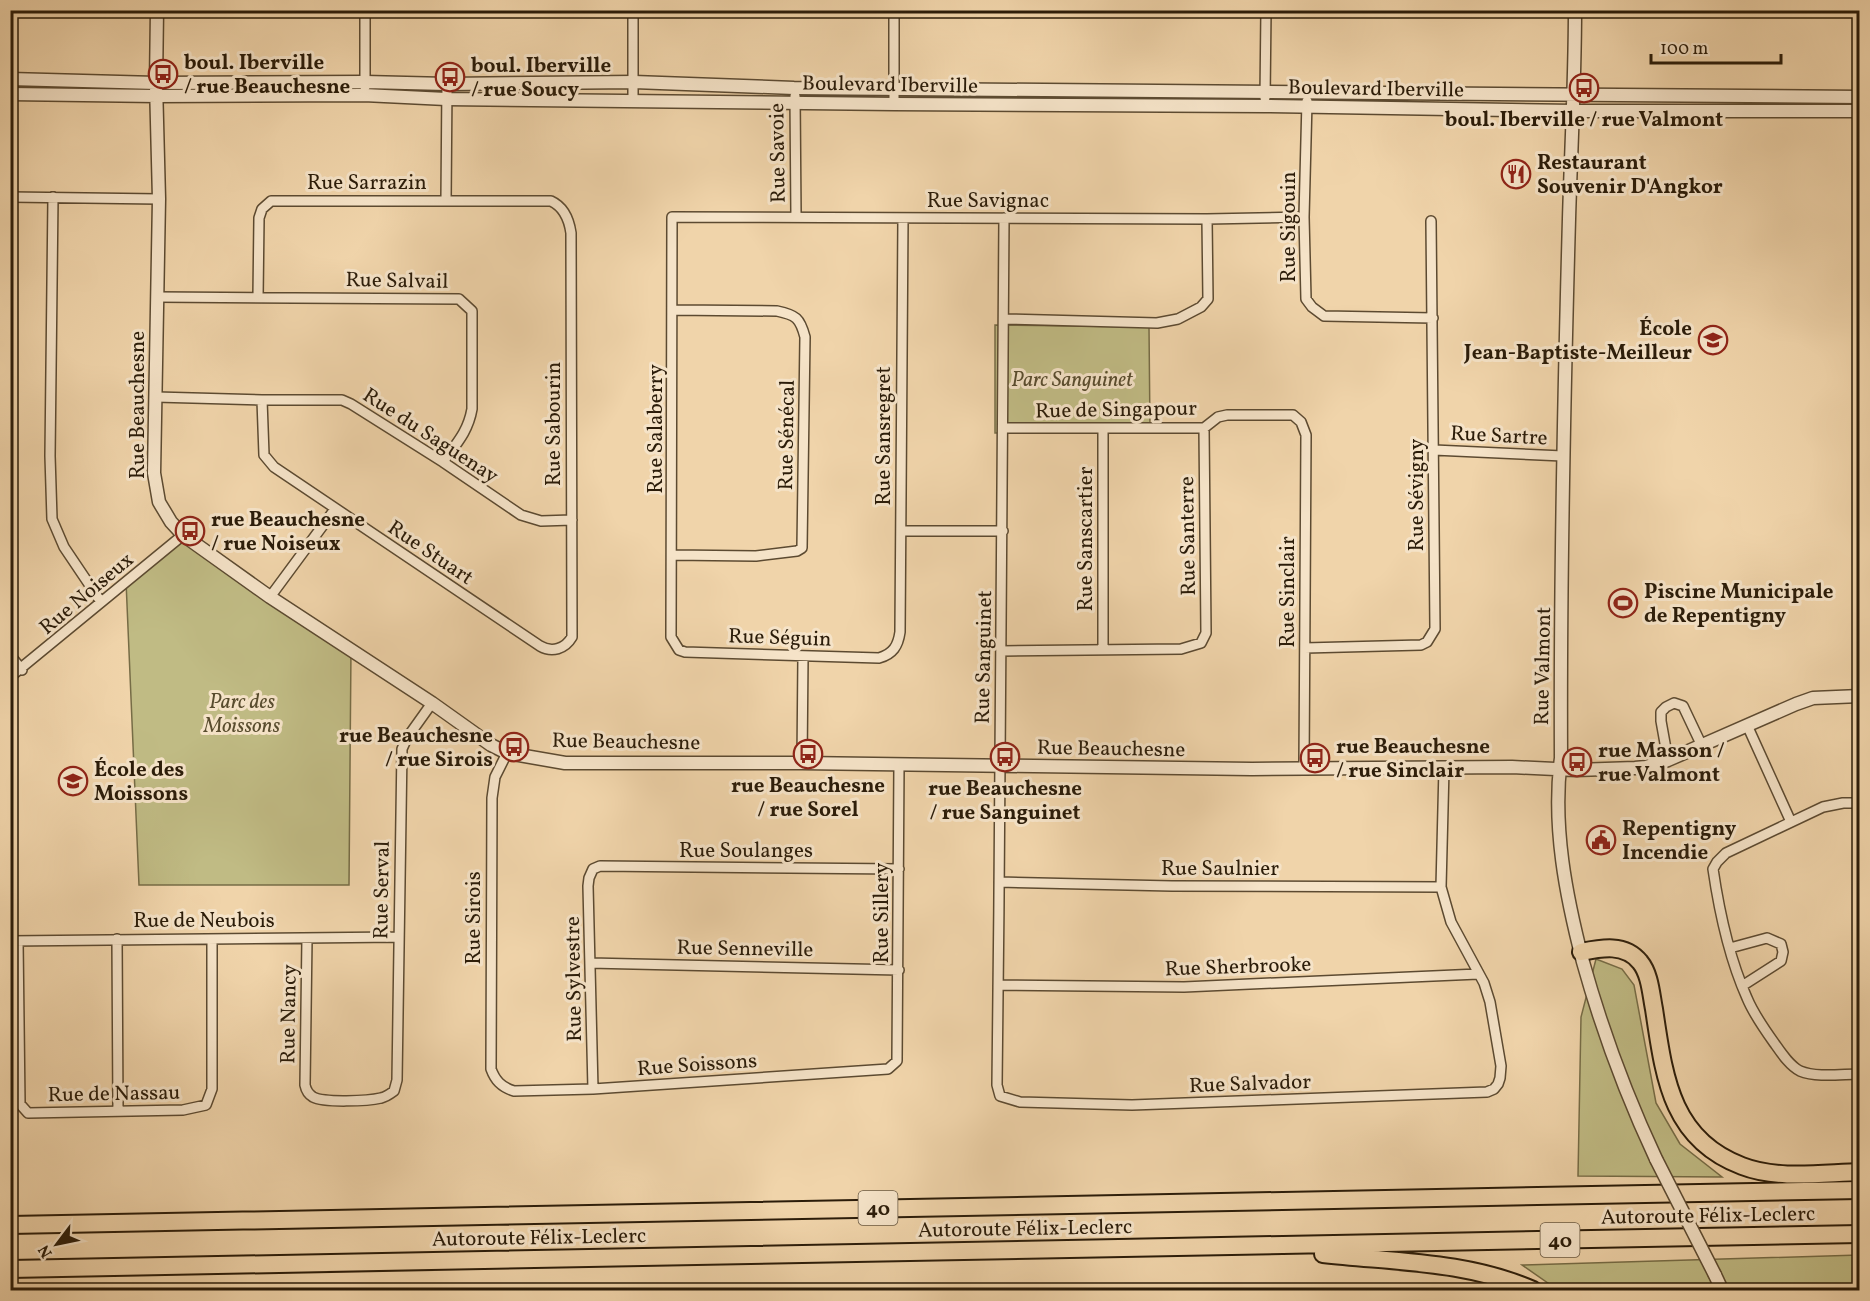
<svg xmlns="http://www.w3.org/2000/svg" width="1870" height="1301" font-family="Vollkorn,serif">
<style>
.green{fill:#c0bb84;stroke:#766c46;stroke-width:1.5}
.lines{fill:none;stroke-linecap:round;stroke-linejoin:round}
.minor-casing{stroke:#5c4a31;stroke-width:12}
.tertiary-casing{stroke:#5c4a31;stroke-width:15}
.motorway-casing{stroke:#2b1c09;stroke-width:20}
.minor{stroke:#f5e3c8;stroke-width:9}
.tertiary{stroke:#f5e3c8;stroke-width:12}
.motorway{stroke:#f0d4aa;stroke-width:16}
.tertiary-bridge-casing{stroke:#5c4a31;stroke-width:15;stroke-linecap:butt}
.tertiary-bridge{stroke:#f5e3c8;stroke-width:12}
.labels{text-anchor:middle;stroke-width:6;stroke-linejoin:round;paint-order:stroke}
.shield{fill:#f5e3c8;stroke:#685842;stroke-width:1.5}
.shield-label{font-size:20px;font-weight:bold;fill:#2b1c09}
.poi-label{font-size:21px;font-weight:bold;fill:#2b1c09;stroke:#f5e3c8;text-anchor:start}
.street-label{font-size:21px;fill:#2b1c09;stroke:#f5e3c8}
.park-label{font-size:21px;font-style:italic;fill:#584c2e;stroke:#f5e3c8}
</style>
<rect width="100%" height="100%" fill="#f0d4aa"/>
<filter id="stains"><feTurbulence type="fractalNoise" baseFrequency=".00333" numOctaves="4"/><feColorMatrix values="0 0 0 0 .2 0 0 0 0 .09 0 0 0 0 .02 0 0 0 .5 -.17"/></filter>
<radialGradient id="worn" r=".72"><stop offset=".6" stop-color="#630" stop-opacity="0"/><stop offset="1" stop-color="#630" stop-opacity=".3"/></radialGradient>
<!-- green -->
<path class="green" d="M995,325L1149,327L1150,431L995,433Z
M183,535L351,649L349,885H139L126,581Z
M1596,959L1622,969L1634,985L1656,1103L1680,1144L1722,1177L1578,1176L1581,1017Z
M1859,1255V1290H1558L1522,1265Z"/>
<g class="lines">
<!-- minor casing -->
<g class="minor-casing">
<path id="minor" d="M894,10V104
M365,87V10
M795,96L796,217
M1265,98L1266,10
M633,100V10
M1307,101L1304,217L1306,299L1312,307L1324,316L1433,318
M10,197L159,199
M53,197L50,456L52,519L64,547L101,602
M446,200L447,84
M903,218L900,632C898,646 893,654 879,658L685,652L679,650L671,637L672,217L1207,219L1304,217
M1004,218C1004,507 1000,796 997,1085L1000,1096L1020,1102L1132,1105L1487,1092L1494,1089L1498,1084L1500,1078L1501,1066L1490,1002L1484,983L1451,922L1441,887L1444,768
M157,297L459,299L472,311V409C468,432 456,444 443,462
M258,297L259,218L262,209L271,201H551C564,207 569,219 571,233L572,637C565,649 552,653 540,646L274,467L264,455L262,400
M1004,319L1157,323L1178,319L1201,307L1208,299L1207,219
M156,397L262,400H342L351,404L443,462L521,515L541,521L572,520
M1003,428H1204L1218,417L1227,415H1293L1301,422L1306,435L1304,768
M1434,450L1563,456
M901,531H1003
M672,555L756,556L797,551L802,548L805,337C800,318 796,315 777,311L673,310
M270,597L335,509
M1305,648L1421,645L1427,642L1435,629L1431,221
M1103,649V429
M1002,651L1181,649L1201,643L1206,633L1204,428
M10,655L22,670
M10,677L183,535
M1747,725L1791,822
M507,753L495,777L492,798L491,1069C495,1080 501,1087 514,1091L593,1089L888,1069L897,1061L899,764
M1668,760L1661,721V712L1666,707L1674,703L1683,706L1701,744
M802,763L803,656
M1860,803H1843L1823,807L1726,853L1717,862L1713,869C1719,910 1730,960 1747,998C1754,1015 1765,1030 1775,1044C1782,1054 1790,1066 1800,1071C1817,1078 1842,1074 1860,1074
M999,882L1172,886L1441,887
M307,938L305,1085C306,1090 308,1094 313,1097C324,1103 368,1101 381,1098C386,1097 390,1094 394,1091L397,1080L402,749L407,738L432,703
M117,939L118,1111
M10,941L398,937
M18,941L20,1104L28,1113L183,1110L206,1105L212,1089V939
M1730,948L1767,938L1781,944L1783,952L1781,961L1742,986
M590,963L899,970
M998,985L1184,987L1478,974
M593,1089L588,886L589,878L593,869L600,866L899,869"/>
</g>
<!-- tertiary casing -->
<g class="tertiary-casing">
<path id="tertiary" d="M157,10L156,83L159,199L154,473L159,502L171,522L183,535L270,597L432,703L491,745L507,753L565,763H802L1252,769L1512,767L1576,770L1635,768L1646,767L1668,760L1796,704L1813,698L1860,696
M1575,10C1575,80 1571,149 1569,219C1564,398 1560,578 1561,758C1552,826 1566,896 1583,962C1602,1030 1626,1095 1656,1159
M10,79L156,83L365,82L447,84L634,82L794,88L1860,97
M10,94L157,96L364,95L446,99L894,104L1265,106L1574,111H1860
M1715,1275L1722,1290"/>
</g>
<!-- motorway casing -->
<g class="motorway-casing">
<path id="motorway" d="M1581,952C1601,948 1625,943 1640,962C1650,974 1651,994 1654,1009C1664,1075 1670,1139 1742,1166C1778,1180 1822,1173 1860,1172
M10,1225L1860,1190
M1323,1254C1393,1262 1467,1261 1533,1290
M10,1269L1860,1234"/>
</g>
<!-- minor -->
<use href="#minor" class="minor"/>
<!-- tertiary -->
<use href="#tertiary" class="tertiary"/>
<!-- motorway -->
<use href="#motorway" class="motorway"/>
<!-- tertiary-bridge casing -->
<g class="tertiary-bridge-casing">
<path id="tertiary-bridge" d="M1656,1159L1715,1275"/>
</g>
<!-- tertiary-bridge -->
<use href="#tertiary-bridge" class="tertiary-bridge"/>
</g>
<!-- icons -->
<defs>
<g id="bus-ring" transform="scale(1.5)"><circle r="9.5" fill="#f5e3c8" stroke="#8f2418" stroke-width="1.5"/><path d="M-5-6H5V4H4V6H2V4H-2V6H-4V4H-5ZM-3.5-4V0h7V-4ZM-3.5 1.2v1.5H-2V1.2ZM2 1.2v1.5H3.5V1.2Z" fill="#8f2418"/></g>
<g id="restaurant-ring" transform="scale(1.5)"><circle r="9.5" fill="#f5e3c8" stroke="#8f2418" stroke-width="1.5"/><path d="M-5-6h1v4h1v-4h1v4h1v-4h1v5L-1.5 .5V6h-2V.5L-5-1ZM5-6V6H3V1.5H1.5Q1.5-4 5-6Z" fill="#8f2418"/></g>
<g id="school-ring" transform="scale(1.5)"><circle r="9.5" fill="#f5e3c8" stroke="#8f2418" stroke-width="1.5"/><path d="M0-5L7-2L0 1L-7-2ZM-4 1L0 2.5L4 1V4Q0 6-4 4Z" fill="#8f2418"/></g>
<g id="stadium-ring" transform="scale(1.5)"><circle r="9.5" fill="#f5e3c8" stroke="#8f2418" stroke-width="1.5"/><path d="M0-5a6.5 5 0 1 0 0 10a6.5 5 0 1 0 0-10ZM-3.5-1.8h7v3.6h-7Z" fill="#8f2418"/></g>
<g id="civic-ring" transform="scale(1.5)"><circle r="9.5" fill="#f5e3c8" stroke="#8f2418" stroke-width="1.5"/><path d="M-.6-6.5H3V-4.5H.6V-3L4-1V1h2V6H-6V1h2V-1L-.6-3ZM-1.2 2.5V6h2.4V2.5Z" fill="#8f2418"/></g>
</defs>
<g fill-rule="evenodd">
<use href="#bus-ring" x="163" y="74"/>
<use href="#bus-ring" x="450" y="77"/>
<use href="#bus-ring" x="1584" y="88"/>
<use href="#restaurant-ring" x="1516" y="174"/>
<use href="#school-ring" x="1713" y="340"/>
<use href="#bus-ring" x="190" y="531"/>
<use href="#stadium-ring" x="1623" y="603"/>
<use href="#bus-ring" x="514" y="747"/>
<use href="#bus-ring" x="808" y="754"/>
<use href="#bus-ring" x="1005" y="757"/>
<use href="#bus-ring" x="1315" y="758"/>
<use href="#bus-ring" x="1577" y="762"/>
<use href="#school-ring" x="73" y="781"/>
<use href="#civic-ring" x="1601" y="840"/>
</g>
<g class="labels">
<!-- shield labels -->
<g class="shield">
<rect x="858.5" y="1191" width="39" height="34" rx="4.5"/>
<rect x="1540.5" y="1223" width="39" height="34" rx="4.5"/>
</g>
<g class="shield-label">
<text x="878" y="1215">40</text>
<text x="1560" y="1247">40</text>
</g>
<!-- poi labels -->
<g class="poi-label">
<text x="184" y="69">boul. Iberville<tspan x="184" dy="24">/ rue Beauchesne</tspan></text>
<text x="471" y="72">boul. Iberville<tspan x="471" dy="24">/ rue Soucy</tspan></text>
<text x="1584" y="126" text-anchor="middle">boul. Iberville / rue Valmont</text>
<text x="1537" y="169">Restaurant<tspan x="1537" dy="24">Souvenir D'Angkor</tspan></text>
<text x="1692" y="335" text-anchor="end">École<tspan x="1692" dy="24">Jean-Baptiste-Meilleur</tspan></text>
<text x="211" y="526">rue Beauchesne<tspan x="211" dy="24">/ rue Noiseux</tspan></text>
<text x="1644" y="598">Piscine Municipale<tspan x="1644" dy="24">de Repentigny</tspan></text>
<text x="493" y="742" text-anchor="end">rue Beauchesne<tspan x="493" dy="24">/ rue Sirois</tspan></text>
<text x="1336" y="753">rue Beauchesne<tspan x="1336" dy="24">/ rue Sinclair</tspan></text>
<text x="1598" y="757">rue Masson /<tspan x="1598" dy="24">rue Valmont</tspan></text>
<text x="94" y="776">École des<tspan x="94" dy="24">Moissons</tspan></text>
<text x="808" y="792" text-anchor="middle">rue Beauchesne<tspan x="808" dy="24">/ rue Sorel</tspan></text>
<text x="1005" y="795" text-anchor="middle">rue Beauchesne<tspan x="1005" dy="24">/ rue Sanguinet</tspan></text>
<text x="1622" y="835">Repentigny<tspan x="1622" dy="24">Incendie</tspan></text>
</g>
<!-- street labels -->
<g class="street-label">
<text transform="translate(890 84) rotate(1)" y="7">Boulevard Iberville</text>
<text transform="translate(1376 88) rotate(1)" y="7">Boulevard Iberville</text>
<text transform="translate(777 153) rotate(-91)" y="7">Rue Savoie</text>
<text x="367" y="189">Rue Sarrazin</text>
<text x="988" y="207">Rue Savignac</text>
<text transform="translate(1288 227) rotate(-90)" y="7">Rue Sigouin</text>
<text transform="translate(397 280) rotate(1)" y="7">Rue Salvail</text>
<text transform="translate(137 405) rotate(-90)" y="7">Rue Beauchesne</text>
<text transform="translate(1116 409) rotate(-1)" y="7">Rue de Singapour</text>
<text transform="translate(553 424) rotate(-90)" y="7">Rue Sabourin</text>
<text transform="translate(655 429) rotate(-90)" y="7">Rue Salaberry</text>
<text transform="translate(431 435) rotate(33)" y="7">Rue du Saguenay</text>
<text transform="translate(786 435) rotate(-89)" y="7">Rue Sénécal</text>
<text transform="translate(1499 435) rotate(3)" y="7">Rue Sartre</text>
<text transform="translate(883 436) rotate(-90)" y="7">Rue Sansregret</text>
<text transform="translate(1416 495) rotate(-90)" y="7">Rue Sévigny</text>
<text transform="translate(1187 536) rotate(-91)" y="7">Rue Santerre</text>
<text transform="translate(1085 539) rotate(-90)" y="7">Rue Sanscartier</text>
<text transform="translate(431 552) rotate(34)" y="7">Rue Stuart</text>
<text transform="translate(1287 592) rotate(-90)" y="7">Rue Sinclair</text>
<text transform="translate(86 593) rotate(-40)" y="7">Rue Noiseux</text>
<text transform="translate(780 637) rotate(2)" y="7">Rue Séguin</text>
<text transform="translate(983 657) rotate(-89)" y="7">Rue Sanguinet</text>
<text transform="translate(1542 666) rotate(-89)" y="7">Rue Valmont</text>
<text transform="translate(626 741) rotate(1)" y="7">Rue Beauchesne</text>
<text transform="translate(1111 748) rotate(1)" y="7">Rue Beauchesne</text>
<text x="746" y="857">Rue Soulanges</text>
<text x="1220" y="875">Rue Saulnier</text>
<text transform="translate(381 890) rotate(-89)" y="7">Rue Serval</text>
<text transform="translate(881 913) rotate(-90)" y="7">Rue Sillery</text>
<text transform="translate(473 918) rotate(-90)" y="7">Rue Sirois</text>
<text x="204" y="927">Rue de Neubois</text>
<text transform="translate(745 948) rotate(1)" y="7">Rue Senneville</text>
<text transform="translate(1238 966) rotate(-2)" y="7">Rue Sherbrooke</text>
<text transform="translate(573 979) rotate(-91)" y="7">Rue Sylvestre</text>
<text transform="translate(288 1014) rotate(-89)" y="7">Rue Nancy</text>
<text transform="translate(697 1064) rotate(-4)" y="7">Rue Soissons</text>
<text transform="translate(1250 1083) rotate(-2)" y="7">Rue Salvador</text>
<text transform="translate(114 1093) rotate(-1)" y="7">Rue de Nassau</text>
<text transform="translate(1708 1215) rotate(-1)" y="7">Autoroute Félix-Leclerc</text>
<text transform="translate(1025 1228) rotate(-1)" y="7">Autoroute Félix-Leclerc</text>
<text transform="translate(539 1237) rotate(-1)" y="7">Autoroute Félix-Leclerc</text>
</g>
<!-- park labels -->
<g class="park-label">
<text x="1072" y="386">Parc Sanguinet</text>
<text x="242" y="708">Parc des<tspan x="242" dy="24">Moissons</tspan></text>
</g>
</g>
<!-- margin -->
<rect width="1870" height="1301" fill="none" stroke="#f0d4aa" stroke-width="36"/>
<rect x="12" y="12" width="1846" height="1277" fill="none" stroke="#2b1c09" stroke-width="3"/>
<rect x="18" y="18" width="1834" height="1265" fill="none" stroke="#2b1c09" stroke-width="1.5"/>
<!-- north arrow -->
<g transform="translate(57 1244) rotate(238)" stroke="#f5e3c8" stroke-width="4.5" paint-order="stroke">
<path d="M0-4.5L10 22L0 15L-10 22Z" fill="#2b1c09"/>
<text y="-9" font-size="16" font-weight="bold" text-anchor="middle" fill="#2b1c09">N</text>
</g>
<!-- scale -->
<path d="M1651 54v9h130v-9" fill="none" stroke="#2b1c09" stroke-width="3"/>
<text x="1660" y="54" font-size="18" fill="#2b1c09" stroke="#f5e3c8" stroke-width="4.5" paint-order="stroke">100 m</text>
<rect width="100%" height="100%" filter="url(#stains)"/>
<rect width="100%" height="100%" fill="url(#worn)"/>
</svg>
